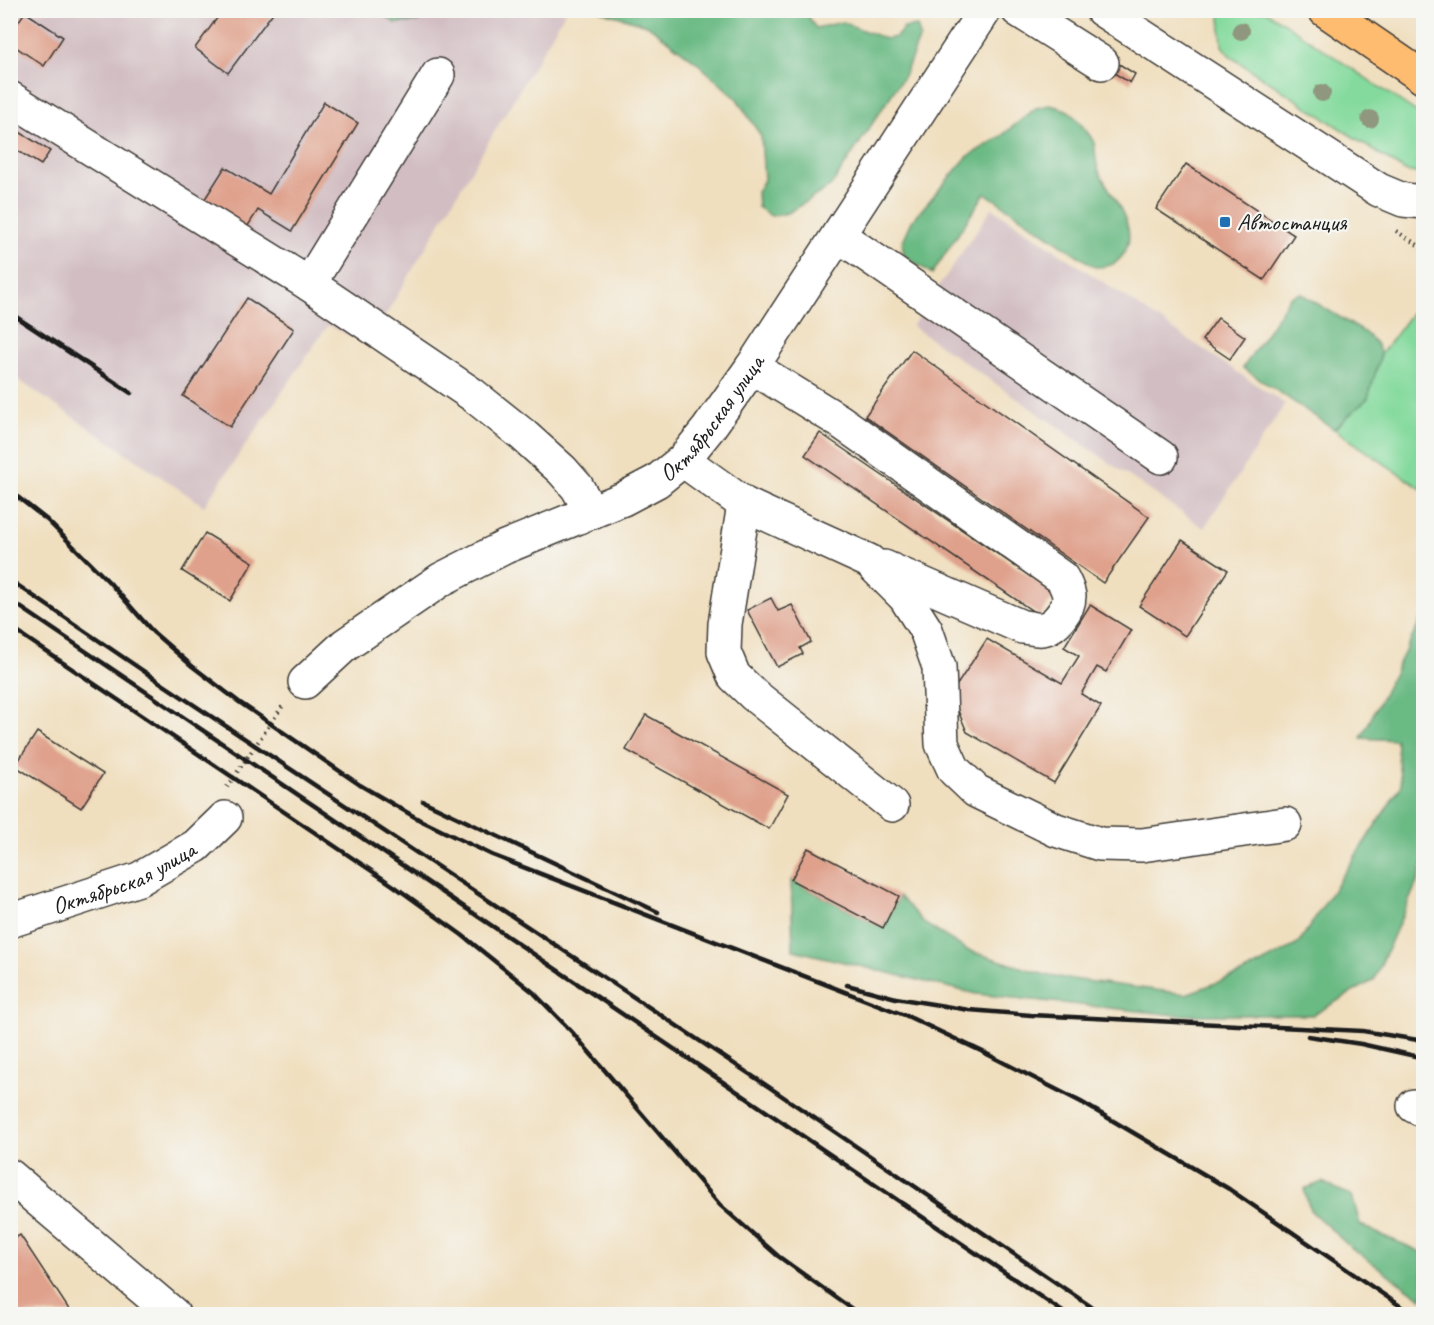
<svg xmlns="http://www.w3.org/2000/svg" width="1434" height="1325" font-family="Caveat,sans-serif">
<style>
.industrial{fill:#d2bec2}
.green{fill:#84da9d;stroke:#507b5c;stroke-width:1.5}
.forest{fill:#6bba84;stroke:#446b50;stroke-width:1.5}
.building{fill:#dfa18c}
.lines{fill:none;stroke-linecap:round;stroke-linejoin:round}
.minor-casing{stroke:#3c3934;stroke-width:36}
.highway-casing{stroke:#3c3934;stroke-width:36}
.path{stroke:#3c3934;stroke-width:4;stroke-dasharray:1.5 4.5;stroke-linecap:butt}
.minor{stroke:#fff;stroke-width:33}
.highway{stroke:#febc70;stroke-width:33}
.rail{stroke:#1c1c1c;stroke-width:4.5}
.tree{fill:#8f987e}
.poi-dot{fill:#1f6fb2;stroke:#f6f6f2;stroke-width:2}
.labels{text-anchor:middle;stroke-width:4.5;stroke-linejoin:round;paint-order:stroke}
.poi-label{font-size:24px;fill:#1c1c1c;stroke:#f6f6f2;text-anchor:start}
.street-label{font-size:24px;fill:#1c1c1c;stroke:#f6f6f2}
</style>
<rect width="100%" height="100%" fill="#f6f6f2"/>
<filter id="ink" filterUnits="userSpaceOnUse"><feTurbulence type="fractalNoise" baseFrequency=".0167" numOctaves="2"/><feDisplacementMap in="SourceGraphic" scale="12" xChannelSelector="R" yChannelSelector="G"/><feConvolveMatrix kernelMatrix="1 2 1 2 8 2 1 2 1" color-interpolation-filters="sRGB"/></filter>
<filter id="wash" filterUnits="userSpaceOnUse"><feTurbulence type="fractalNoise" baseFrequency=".008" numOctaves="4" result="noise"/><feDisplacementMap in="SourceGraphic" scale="24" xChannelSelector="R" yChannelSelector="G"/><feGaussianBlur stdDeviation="1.35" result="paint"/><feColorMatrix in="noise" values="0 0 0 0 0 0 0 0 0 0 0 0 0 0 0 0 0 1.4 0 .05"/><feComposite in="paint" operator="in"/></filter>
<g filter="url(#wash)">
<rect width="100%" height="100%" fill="#f0dfbf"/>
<!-- industrial -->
<path class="industrial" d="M379,10L395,23L418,22L427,11H566L368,345L328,325L204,506L11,375L10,11Z
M992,208L1285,404L1204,528L912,326Z"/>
<!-- green -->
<path class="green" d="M1215,11H1266L1418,113L1423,120V171L1416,173L1405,171L1231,57L1222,46L1220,14Z
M1423,302V490L1334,429L1367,398L1381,354L1410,315Z"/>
<!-- forest -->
<path class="forest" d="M379,11L427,10V11L418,22L395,23Z
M600,11H804L816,28L842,22L886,39L896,37L904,28L917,26L920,37L904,76L831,186L788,213L771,216L758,207L757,192L764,180L761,136L737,99L695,61L647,25Z
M1050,105C1056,107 1063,108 1068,111C1073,114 1093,138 1094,143C1096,154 1095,165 1101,175C1113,198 1141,230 1123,255C1115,266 1107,267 1095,267L985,193L932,274L904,255L902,243L912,221L967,157L1000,137L1036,108Z
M1300,293L1364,332L1376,343L1381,354L1368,398L1334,429L1243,368L1290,297Z
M1423,616L1424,857L1419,878L1374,980L1313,1015H1177L976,994L793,950L791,880L883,928L899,896L925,924L967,950L1049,976L1186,994L1243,973L1298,944L1401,786L1396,740L1361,738Z
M1322,1182L1352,1196L1360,1224C1380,1237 1402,1242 1423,1253V1299L1350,1247L1310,1210L1304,1189Z"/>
<g id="blocks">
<!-- building -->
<path class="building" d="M223,10H275L228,73L195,48Z
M25,12L63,37L44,66L10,43V34Z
M1116,62L1135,74L1130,83L1111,71Z
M324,102L358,123L292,231L258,210L244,232L201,205L225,167L269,194Z
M10,126L50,151L41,165L10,146Z
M1186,164L1294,235L1264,280L1156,209Z
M247,298L294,329L230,427L183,396Z
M1218,318L1245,337L1230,359L1202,340Z
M912,350L1149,517L1103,583L865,416Z
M820,433L1056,594L1040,616L805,455Z
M205,533L253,562L230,601L182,571Z
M1182,540L1228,570L1185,636L1139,606Z
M771,598L778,611L792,605L811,642L800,648L803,654L777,667L747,610Z
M1090,605L1131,630L1106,672L1097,667L1081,694L1101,706L1054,783L967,732L951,694L987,639L1062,683L1079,656L1064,647Z
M646,715L788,794L769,829L626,750Z
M37,732L103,774L81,808L15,766Z
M808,848L899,896L883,928L791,880Z
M20,1235L72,1314H10V1241Z"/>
</g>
</g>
<g filter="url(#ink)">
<use href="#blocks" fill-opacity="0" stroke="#3c3934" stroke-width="1.5"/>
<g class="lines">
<!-- minor casing -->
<g class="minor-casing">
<g id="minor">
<path d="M1018,10L1102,63"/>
<path d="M1102,10L1379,190L1403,200L1424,202"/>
<path d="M10,98L309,284L473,395L522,434L562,470L577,487L591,512"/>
<path d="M838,235L1161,457"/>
<path d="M309,284L438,75"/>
<path d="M752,367L838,420L1062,578C1065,584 1068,589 1069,596C1069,609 1056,627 1042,629C1036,630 1028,627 1022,627L884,567"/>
<path d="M683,460L744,504L869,561L905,597L926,630L939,667L942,744L954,770L976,791L1056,830L1100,844L1142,845L1285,824"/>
<path d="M744,504L725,624L724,652L734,676L754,695L892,805"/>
<path id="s1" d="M305,682L345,645L442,579L505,547L623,499L657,481L683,460L708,429L752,367L985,10"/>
<path id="s2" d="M10,921L139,879L196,846L225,818"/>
<path d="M1414,1106L1424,1111"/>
<path d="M10,1176L173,1314"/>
</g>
</g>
<!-- highway casing -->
<g class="highway-casing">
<path id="highway" d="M1325,10L1424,78"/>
</g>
<!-- path -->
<path class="path" d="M1396,231L1424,249
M227,787L284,704"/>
<!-- minor -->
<use href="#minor" class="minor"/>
<!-- highway -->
<use href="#highway" class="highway"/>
<!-- rail -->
<path class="rail" d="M10,313L131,393
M10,491L47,520L109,582L153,632L192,666L239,702L360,785L420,820L492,855L907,1016L983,1052L1081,1102L1229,1189L1412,1314
M10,580L161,683L769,1087L1102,1314
M10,600L1066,1314
M10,627L394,886L462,935L533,992L572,1032L720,1205L778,1256L859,1314
M423,801L658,912
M847,985L896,998L969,1010L1031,1015L1363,1031L1424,1041
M1308,1036L1361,1044L1424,1058"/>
</g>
<!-- trees -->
<g class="tree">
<circle cx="1241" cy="31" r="9"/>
<circle cx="1322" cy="93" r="9"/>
<circle cx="1370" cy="119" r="9"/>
</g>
</g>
<!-- markers -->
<rect class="poi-dot" x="1219" y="216" width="12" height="12" rx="3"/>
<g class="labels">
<!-- poi labels -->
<g class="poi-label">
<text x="1237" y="230">Автостанция</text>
</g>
<!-- street labels -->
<g class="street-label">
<text dy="8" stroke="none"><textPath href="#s1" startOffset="492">Октябрьская улица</textPath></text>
<text dy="8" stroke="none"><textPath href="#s2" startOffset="122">Октябрьская улица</textPath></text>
</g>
</g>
<!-- margin -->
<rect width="1434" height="1325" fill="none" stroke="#f6f6f2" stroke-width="36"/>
</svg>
